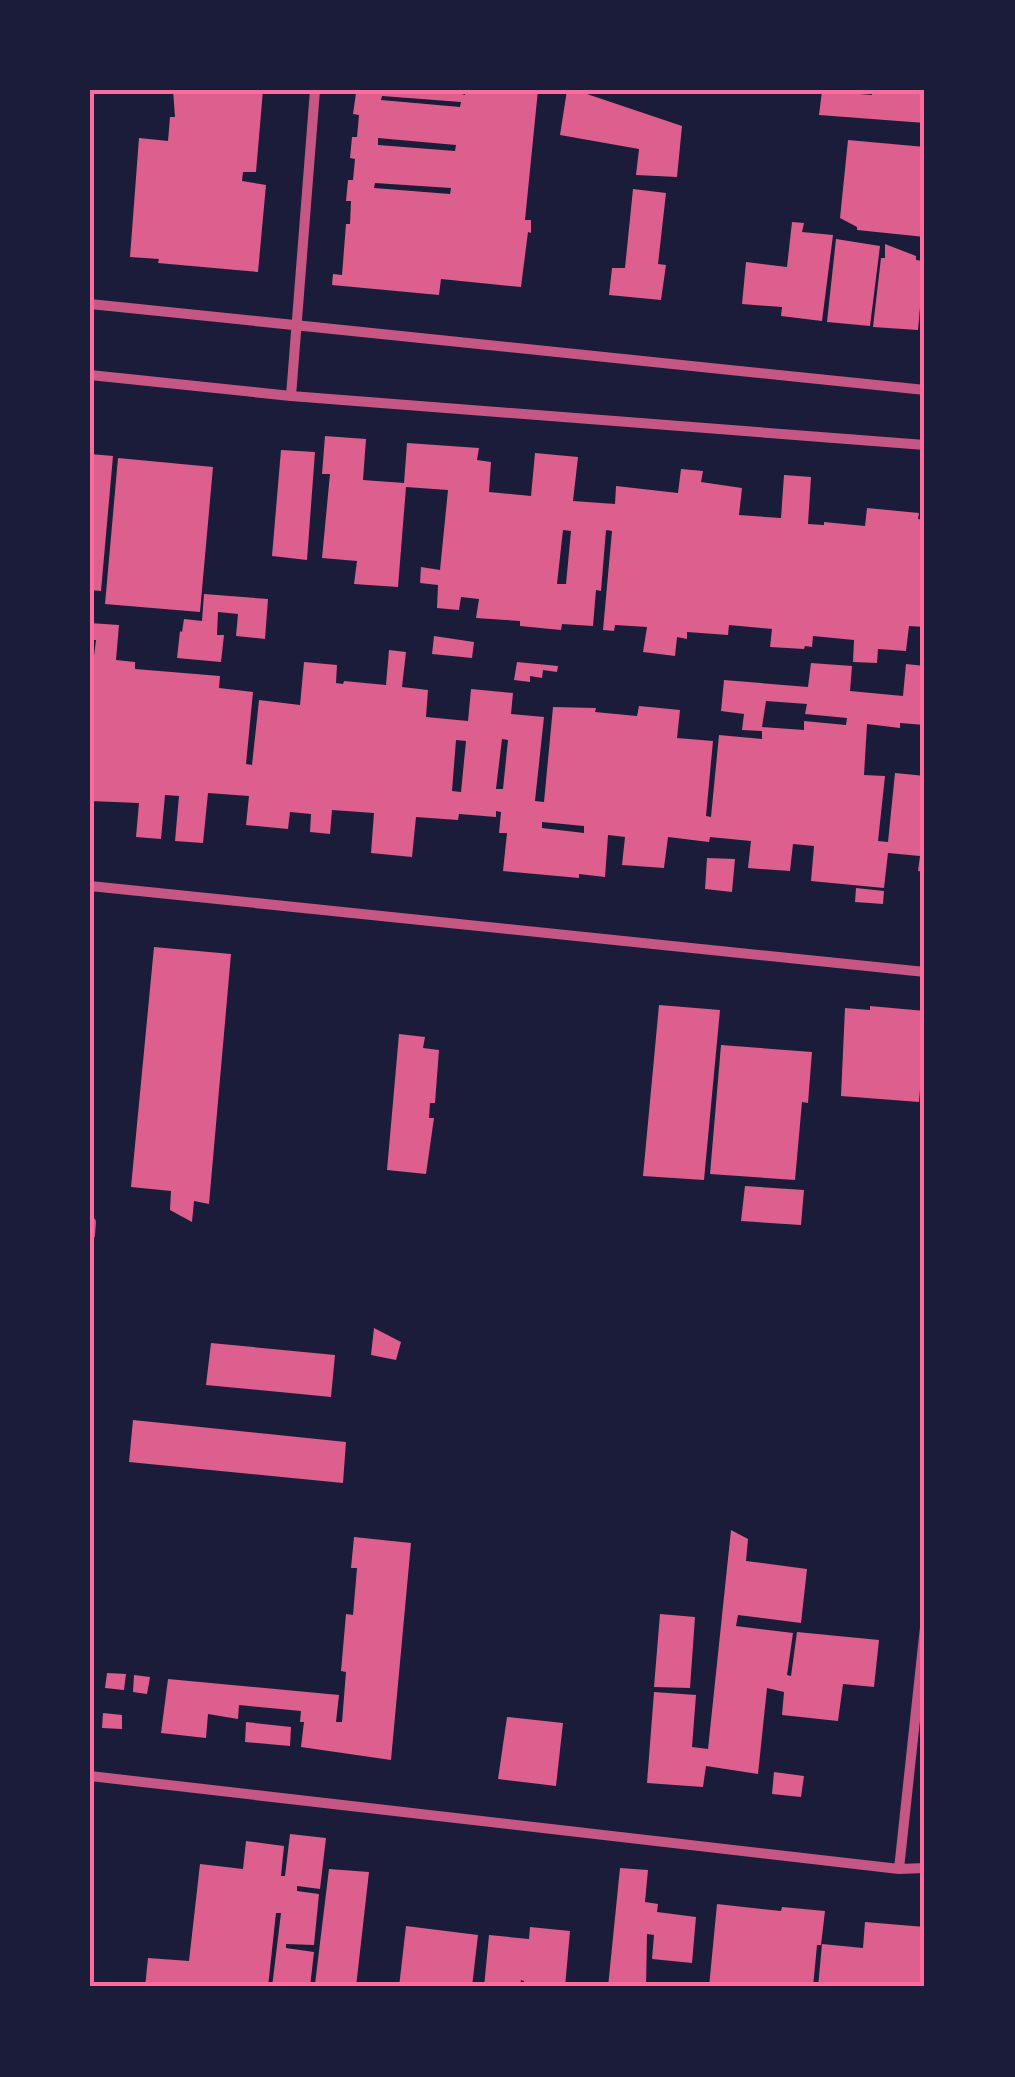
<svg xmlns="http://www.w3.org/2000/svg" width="1015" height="2077" font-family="'Varela Round',sans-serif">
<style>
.building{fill:#dd5f8e;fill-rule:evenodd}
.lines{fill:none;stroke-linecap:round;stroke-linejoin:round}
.minor{stroke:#c65784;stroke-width:10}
.neatline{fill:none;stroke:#ff6b9d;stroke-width:4}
</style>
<rect width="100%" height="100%" fill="#1b1b3a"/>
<!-- building -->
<path class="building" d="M173,90H263L256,172H243L242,181L266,185L258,272L158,263L159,259L130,257L139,138L168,141L170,117H175Z
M361,90H462V94L465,95V90H538L525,220H531V233L528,232L521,287L441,279L439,295L332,285L333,274L342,275L346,224H350L351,201H346L348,180H353L355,159L350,158L352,137H357L359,115L353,114L356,93L361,94ZM382,96L461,102L460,107L381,100ZM378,138L456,145L455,151L378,145ZM375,183L451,188L450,194L374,188Z
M567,90H575L682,126L677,177L636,175L639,149L560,135Z
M872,90H925V123L819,115L822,91L872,95Z
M848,140L925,147V237L857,230V227L840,218Z
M633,189L666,193L658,264L666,265L661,300L609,295L612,268H625Z
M792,222L804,223L802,232L833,235L822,321L781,316L782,307L742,304L746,262L787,267Z
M836,239L880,246L870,326L827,322Z
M885,244L916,256V260L924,261L918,330L873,327L881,258H885Z
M325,436L366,439L363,480L404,483L407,443L479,448L477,460L491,462L489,492L531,496L535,453L578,457L573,501L615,504L616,486L678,493L681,469L703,471L701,482L742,488L739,515L781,518L784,475L811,477L808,524L824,525V522L865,526L867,508L919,513L918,519L925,520V627L909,626L906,651L878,649L877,663L853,662L854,640L813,636L812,647L805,646L804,649L770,647L772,629L729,625L728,635L687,632V639L677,637L675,656L643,652L647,627L615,625L614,631L603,630L612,531L606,530L601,591L596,590L593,626L562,624L561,630L520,626V621L476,618L479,599L461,597L459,610L437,608L438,585L420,583L421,567L440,570L448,490L406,487L398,587L354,584L357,561L322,558L330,474H322ZM563,530L571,531L566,584H557Z
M281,450L315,452L307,560L272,556Z
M90,454L113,456L101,591L90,590Z
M118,458L213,467L200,612L105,604Z
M204,594L268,599L265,639L236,636L238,614L218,612L217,635H224L221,662L177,658L180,631L182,632L184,619L202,621Z
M90,623L119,625L116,660L135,662V669L220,676L219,688L253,692L246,764L252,765L259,700L300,705L304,662L337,665L336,683L343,684L344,681L386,685L389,650L406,652L402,687L428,690L426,717L468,721L471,689L513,693L511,714L544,717L535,801L544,802L553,707L596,708L595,712L637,716L639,706L680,710L677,738L713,741L706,816L711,817L719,735L762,739V731L742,730L744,714L721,711L724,680L808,687L811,663L852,666L850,691L903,696L906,664L925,666V725L900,723V728L867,724L864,775L885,776L878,841L888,842L895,773L925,776V872L918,871L920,856L888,853L884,888L811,881L814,846L793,844L790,871L748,868L751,841L710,837L709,842L668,837L664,868L622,865L625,837L608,835L605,877L579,874V878L503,871L507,833H499L501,812L496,811V817L459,814L458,820L416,817L412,857L371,853L374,813L332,810L330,834L310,832L311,814L290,812L288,829L246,825L249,796L208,793L203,843L175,841L179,796L165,795L161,839L136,837L139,803L90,801V656H94L96,640H90ZM766,701L807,704L805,714L847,718L846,725L804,721V730L762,727ZM502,739L508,740L503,789H496ZM456,740L466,741L461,792L452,791ZM542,822L584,826V833L542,828Z
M434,636L474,642L472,658L432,654Z
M517,662L558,666L557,672L543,670L542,678L530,676V682L514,680Z
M707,858L735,859L732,892L705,889Z
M856,888L884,891L883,904L855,902Z
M154,947L231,954L209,1204L194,1201L192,1222L170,1210L171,1191L131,1187Z
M659,1005L720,1010L704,1180L643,1176Z
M870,1006L925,1011V1076H921L919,1102L841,1096L845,1008L870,1010Z
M399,1034L425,1037L423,1048L439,1050L435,1103H430L429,1118H434L426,1174L387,1170Z
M721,1045L812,1052L808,1103L802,1102L795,1180L710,1174Z
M745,1186L804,1190L801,1225L741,1221Z
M374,1328L401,1342L396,1360L371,1355Z
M211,1343L335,1355L331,1397L206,1385Z
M133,1420L346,1442L343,1483L129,1462Z
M731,1530L748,1539L746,1561L807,1569L801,1623L738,1615L736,1626L793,1633L787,1675L791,1676L797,1632L879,1640L874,1687L843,1684L838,1721L782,1715L784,1692L767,1688L758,1774L706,1766L703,1787L647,1783L654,1692L696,1695L692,1747L708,1749Z
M354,1537L411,1543L391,1760L301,1747L304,1722H300L301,1711L239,1705L238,1719L208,1714L206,1738L161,1733L168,1679L339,1695L336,1722H342L346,1672L341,1671L346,1614L353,1615L357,1568H351Z
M660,1614L695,1617L690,1688L654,1687Z
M107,1673L126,1674L124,1690L105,1688Z
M134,1675L150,1677L147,1694L133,1692Z
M103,1713L122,1715V1729L102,1728Z
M507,1717L563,1723L556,1786L498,1779Z
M246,1722L291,1727L290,1746L245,1742Z
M774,1772L804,1776L801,1797L772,1794Z
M290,1834L326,1838L320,1889L297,1886V1891L319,1894L314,1945L286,1944V1948L314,1952L310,1987H272L281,1913H276L268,1987L230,1984L229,1987H145L148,1958L189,1961L200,1864L243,1869L246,1841L284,1846L281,1876H285Z
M620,1868L648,1870L645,1902L658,1904L657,1912L696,1917L692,1963L652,1959L654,1935L647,1934L646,1987H608Z
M329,1869L369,1872L356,1987L315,1984Z
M717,1904L781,1911L782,1907L825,1911L821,1945H817L813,1987H709Z
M865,1922L925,1927L920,1987H818L822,1944L863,1948Z
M406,1926L478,1935L472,1987H399Z
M530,1927L570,1931L565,1987H524V1981L521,1980L520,1987H484L489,1935L529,1939Z"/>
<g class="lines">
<!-- minor -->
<path class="minor" d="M90,304L925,390
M90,375L291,396L925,445
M291,396L315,90
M90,886L925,972
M90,1235L91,1222
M90,1776L899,1869L925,1868
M899,1869L925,1627"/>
</g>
<!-- border -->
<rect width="1015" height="2077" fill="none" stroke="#1b1b3a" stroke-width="185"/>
<rect x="92" y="92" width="830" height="1892" class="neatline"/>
</svg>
